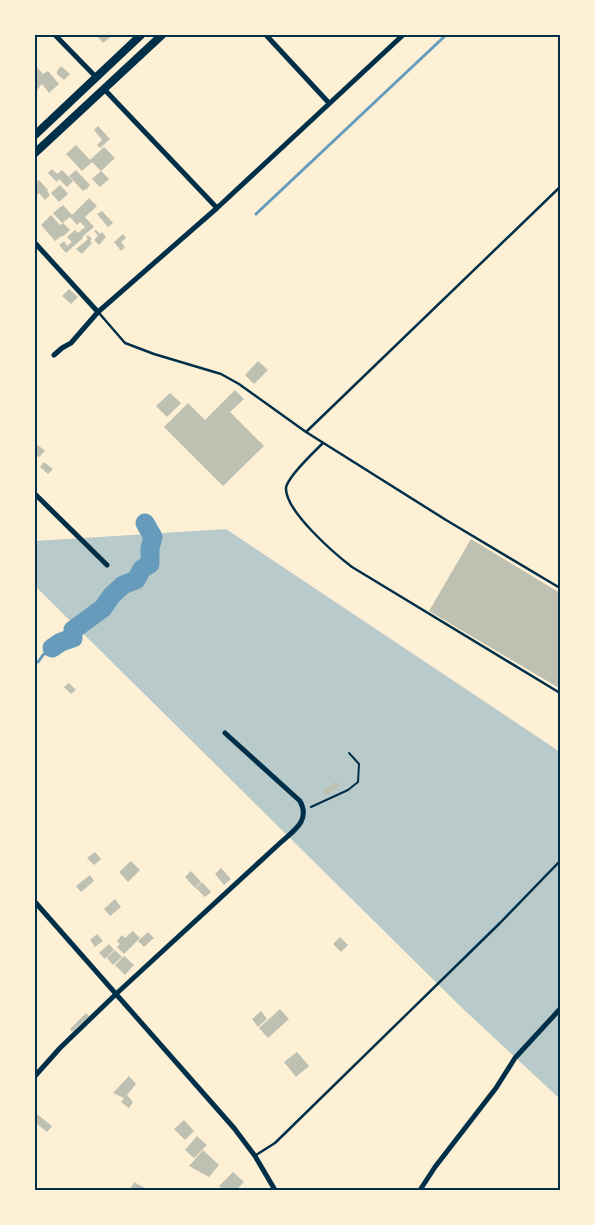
<svg xmlns="http://www.w3.org/2000/svg" width="595" height="1225" font-family="'Sofia Sans Condensed',sans-serif">
<style>
.green{fill:#b9caca}
.lines{fill:none;stroke-linecap:round;stroke-linejoin:round}
.stream{stroke:#669bbc;stroke-width:3}
.river{stroke:#669bbc;stroke-width:19}
.building{fill:#bec0b2}
.path{stroke:#003049;stroke-width:2}
.service{stroke:#003049;stroke-width:2.5}
.minor{stroke:#003049;stroke-width:5}
.secondary{stroke:#003049;stroke-width:8}
.neatline{fill:none;stroke:#003049;stroke-width:2}
</style>
<rect width="100%" height="100%" fill="#fdf0d5"/>
<!-- green -->
<path class="green" d="M226,529L560,752V1099L461,1007L35,586V541Z"/>
<g class="lines">
<!-- stream -->
<path class="stream" d="M256,214L446,35
M35,662H38L43,655L52,648"/>
<!-- river -->
<path class="river" d="M52,648L61,642L73,638V630L103,608L112,595L123,585L136,580L142,569L150,564V548L153,537L145,523"/>
</g>
<!-- building -->
<path class="building" d="M96,35H113L103,43Z
M61,66L70,74L64,80L57,74V71Z
M37,67L43,74L48,71L59,84L49,93L42,84L37,90L35,88V69Z
M98,126L110,139L100,148L97,145L102,140L94,130Z
M76,145L90,160L104,147L115,158L101,171L92,162L82,171L66,154Z
M52,169L57,174L62,170L73,181L67,187L59,179L57,182L48,173Z
M76,170L90,185L86,190L85,189L83,191L69,176Z
M101,171L109,179L100,187L92,179Z
M39,180L48,190L47,191L50,195L45,200L39,193L35,198V184Z
M60,185L68,194L59,202L51,193Z
M89,198L97,206L85,217L94,227L82,237L83,238L66,253L59,245L64,241L67,246L72,242L67,237L75,230L78,233L85,227L80,222L77,225L70,217L62,223L53,213L63,205L72,215Z
M102,211L113,223L108,227L97,214Z
M51,215L60,225L63,223L70,230L62,237L61,236L55,241L41,225Z
M96,230L100,234L102,232L106,237L99,245L94,240L98,236L94,231Z
M123,234L126,238L121,242L125,247L121,251L114,242Z
M88,235L92,239L90,241L92,243L82,254L76,249L88,239L86,237Z
M69,289L78,297L71,304L62,296Z
M258,361L268,370L254,384L245,375Z
M235,390L244,399L230,412L264,446L223,486L164,427L188,403L205,420Z
M170,393L181,403L167,417L156,406Z
M38,445L45,451L39,457L35,454V448Z
M44,462L53,469L48,474L40,467Z
M471,539L560,593L559,688L429,611Z
M69,683L76,690L71,694L64,687Z
M336,781L339,785L326,796L322,792Z
M95,852L101,859L94,865L87,858Z
M131,861L140,870L128,882L119,872Z
M221,868L231,879L224,885L215,874Z
M191,871L201,882L195,888L185,877Z
M90,875L94,881L81,892L76,886Z
M202,882L211,892L205,897L196,888Z
M115,899L121,907L110,916L104,909Z
M133,931L140,938L124,954L117,947L120,944L117,941L122,935L125,938Z
M148,932L154,938L144,947L138,941Z
M97,934L103,941L95,947L90,940Z
M340,937L348,945L341,952L333,944Z
M109,944L114,950L105,959L99,953Z
M115,950L122,957L113,965L107,958Z
M124,956L134,965L125,975L115,965Z
M280,1009L289,1019L268,1038L259,1028Z
M261,1011L267,1019L258,1027L252,1019Z
M86,1013L89,1016L72,1032L70,1029Z
M297,1052L309,1066L296,1077L284,1062Z
M129,1076L136,1084L127,1095L133,1102L129,1108L121,1102L124,1098L113,1093Z
M37,1114L52,1126L47,1132L35,1122V1117Z
M184,1120L194,1131L185,1140L174,1129Z
M197,1136L207,1145L194,1158L185,1150Z
M203,1150L219,1165L209,1177L189,1166Z
M233,1172L244,1182L236,1190H224L219,1186Z
M134,1182L148,1190H130Z"/>
<g class="lines">
<!-- path -->
<path class="path" d="M311,807L348,790L358,782L359,764L349,753"/>
<!-- service -->
<path class="service" d="M99,313L125,343L154,354L221,374L239,384L306,432L446,520L560,588
M306,432L560,187
M323,443C314,452 287,477 286,488C285,511 335,554 352,567L560,693
M256,1155L275,1143L500,923L560,861"/>
<!-- minor -->
<path class="minor" d="M55,35L96,77
M266,35L329,103
M104,89L217,208
M35,243L98,312
M54,355L62,348L71,343L98,312L217,208L403,35
M35,494L107,565
M35,902L234,1128L255,1156L275,1190
M35,1076L60,1048L116,994L279,844C293,831 311,821 300,801L225,733
M420,1190L435,1167L496,1088L515,1058L560,1009"/>
<!-- secondary -->
<path class="secondary" d="M35,135L141,35
M35,153L162,35"/>
</g>
<!-- border -->
<rect width="595" height="1225" fill="none" stroke="#fdf0d5" stroke-width="72"/>
<rect x="36" y="36" width="523" height="1153" class="neatline"/>
</svg>
